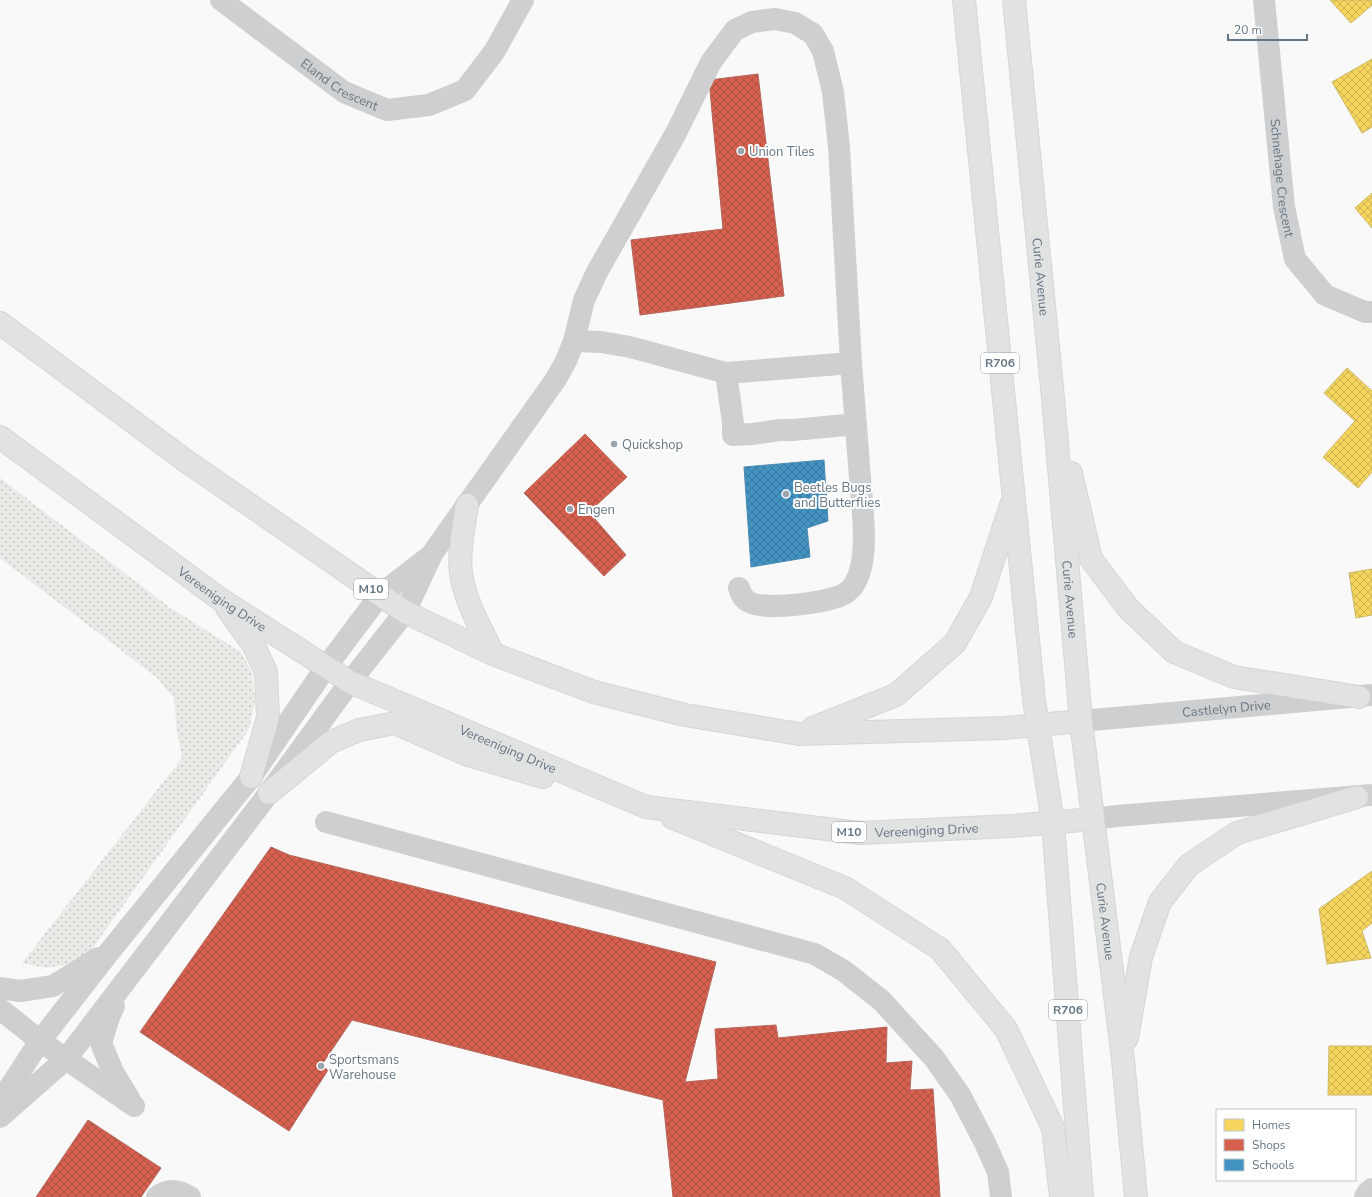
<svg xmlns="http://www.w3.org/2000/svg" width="1372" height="1197" font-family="'Nunito Sans',sans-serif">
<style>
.park{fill:url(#park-dots)}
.homes{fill:url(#homes-cross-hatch);stroke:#cab868}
.shops{fill:url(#shops-cross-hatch);stroke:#b4675d}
.schools{fill:url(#schools-cross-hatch);stroke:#4d8ab0}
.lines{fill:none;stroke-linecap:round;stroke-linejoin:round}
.major-casing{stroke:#d5d6d7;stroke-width:24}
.minor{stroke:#cecfd0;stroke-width:22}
.major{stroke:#e1e2e2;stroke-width:22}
.poi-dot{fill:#99a4ac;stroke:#fff;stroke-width:1.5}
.labels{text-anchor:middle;stroke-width:4;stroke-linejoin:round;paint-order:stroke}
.shield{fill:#fff;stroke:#939fa8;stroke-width:1}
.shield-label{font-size:12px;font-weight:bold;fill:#657683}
.street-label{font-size:13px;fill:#657683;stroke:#fff}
.poi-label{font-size:13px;fill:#657683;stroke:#fff;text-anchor:start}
</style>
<defs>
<pattern id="park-dots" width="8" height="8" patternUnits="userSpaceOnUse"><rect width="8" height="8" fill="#e8ebe6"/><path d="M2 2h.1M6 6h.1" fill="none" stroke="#c0c3c0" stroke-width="1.8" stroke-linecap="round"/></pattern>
<pattern id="homes-cross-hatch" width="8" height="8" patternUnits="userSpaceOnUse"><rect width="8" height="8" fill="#f6d55c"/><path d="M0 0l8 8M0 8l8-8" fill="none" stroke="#cbb151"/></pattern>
<pattern id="shops-cross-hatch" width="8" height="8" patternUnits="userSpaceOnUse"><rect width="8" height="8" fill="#d6604d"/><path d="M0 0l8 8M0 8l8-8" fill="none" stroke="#a85144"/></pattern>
<pattern id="schools-cross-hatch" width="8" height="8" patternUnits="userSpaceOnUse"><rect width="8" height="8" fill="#4393c3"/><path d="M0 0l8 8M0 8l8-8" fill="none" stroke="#3a779c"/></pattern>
</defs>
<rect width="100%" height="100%" fill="#f9f9f9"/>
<!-- park -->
<path class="park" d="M0,478L169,607L241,652L252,673L255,700L249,729L92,949L70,964L45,968L22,963L182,758L177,731L174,698L156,677L0,558Z"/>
<!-- homes -->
<path class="homes" d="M1330,0H1372V5L1351,23Z
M1372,59V127L1362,133L1332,82Z
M1372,193V228L1355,208Z
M1347,368L1372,391V472L1358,488L1323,457L1355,421L1324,393Z
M1372,569V615L1356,618L1349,573Z
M1372,871V923L1362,931L1371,958L1327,964L1319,909Z
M1329,1046H1372V1095H1328Z"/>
<!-- shops -->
<path class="shops" d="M758,74L784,296L640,315L631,240L723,229L709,80Z
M585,434L627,477L589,512L626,555L604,576L524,493Z
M271,847L289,855L716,962L685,1082L718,1079L715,1029L776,1025L778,1038L887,1027L886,1063L912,1061L910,1090L933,1089L940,1197H673L663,1100L352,1020L321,1066L328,1070L289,1131L140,1032Z
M88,1120L161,1168L141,1197H36Z"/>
<!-- schools -->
<path class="schools" d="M824,460L828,521L807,528L810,557L751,567L744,467Z"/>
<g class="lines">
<!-- major casing -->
<g class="major-casing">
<g id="major">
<path d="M964,0L1034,700L1053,823L1082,1197"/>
<path id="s4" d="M1014,0L1053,398L1081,721L1123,1060L1136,1197"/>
<path d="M0,323L186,461L405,612L493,654L594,692L685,715L799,734L1005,728L1081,721"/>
<path id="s5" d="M0,437L220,599L350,682L646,807L860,833L1012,826L1093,819"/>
<path d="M1071,473L1091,559L1128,608L1174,652L1234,677L1359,697"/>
<path d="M467,505C464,526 458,553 461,573C465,602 481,628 493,654"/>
<path d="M227,608L254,646L266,672L268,717L251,777"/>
<path d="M813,728L896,695L955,643L981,597L1011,505"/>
<path d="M269,793L331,742L359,730L395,723L468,755L543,777"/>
<path d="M673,818L845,888L940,949L1006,1029L1053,1128L1061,1197"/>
<path d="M1127,1038L1141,957L1160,902L1189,865L1237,833L1357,797"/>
</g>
</g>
<!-- minor -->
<g class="minor">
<path id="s1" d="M221,0L344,92L387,110L429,105L465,90L494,52L523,0"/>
<path id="s2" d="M1264,0L1284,207L1295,259L1325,295L1365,312H1372"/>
<path d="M574,341L601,342L630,347L726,373"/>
<path d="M739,588C741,594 743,599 749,602C765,611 828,603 844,594C848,592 853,587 855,583C870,557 862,508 860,478C857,440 854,401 851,363L726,373L733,423V435L752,434L780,430H793L856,424"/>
<path id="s3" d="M1081,721L1372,695"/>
<path d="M1093,819L1117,816L1372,795"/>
<path d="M326,822L815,954L844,971L881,1000L934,1058L960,1095L985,1143L998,1172L1001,1197"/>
<path d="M0,988L20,991L53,986L98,958"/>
<path d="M114,1006L109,1017L101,1043L113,1072L130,1100"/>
<path d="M0,1009L40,1041L134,1106"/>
<path d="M0,1102L40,1041L110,951L251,777L326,667L380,595L429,557"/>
<path d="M0,1117L66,1059L269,793L350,682L405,612L432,554L556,379L566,361L574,341L584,300L597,272L676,133L711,62L735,30L752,22L775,19L795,23L813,34L823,51L833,92L839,147L851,363"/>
<path d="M157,1197C168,1188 178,1190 190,1197"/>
<path d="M1365,1197L1368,1192L1372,1189"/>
</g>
<!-- major -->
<use href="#major" class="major"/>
</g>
<!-- markers -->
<g class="poi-dot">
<circle cx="741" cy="151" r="4"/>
<circle cx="614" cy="444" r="4"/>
<circle cx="786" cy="494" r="4"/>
<circle cx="570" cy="509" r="4"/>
<circle cx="321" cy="1066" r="4"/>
</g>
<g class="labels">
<!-- shield labels -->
<g class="shield">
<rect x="981" y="353" width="38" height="20" rx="3"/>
<rect x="354" y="579" width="34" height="20" rx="3"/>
<rect x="832" y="822" width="34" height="20" rx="3"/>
<rect x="1049" y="1000" width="38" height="20" rx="3"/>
</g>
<g class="shield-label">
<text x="1000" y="367">R706</text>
<text x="371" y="593">M10</text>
<text x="849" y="836">M10</text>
<text x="1068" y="1014">R706</text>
</g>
<!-- street labels -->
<g class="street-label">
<text dy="5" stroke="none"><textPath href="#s1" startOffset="146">Eland Crescent</textPath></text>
<text dy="5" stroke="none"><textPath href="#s2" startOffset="179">Schnehage Crescent</textPath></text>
<text dy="5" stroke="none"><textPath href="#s4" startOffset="278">Curie Avenue</textPath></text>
<text dy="5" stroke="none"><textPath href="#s5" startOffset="275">Vereeniging Drive</textPath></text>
<text dy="5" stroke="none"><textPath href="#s4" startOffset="602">Curie Avenue</textPath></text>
<text dy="5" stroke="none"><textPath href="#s3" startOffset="146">Castlelyn Drive</textPath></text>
<text dy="5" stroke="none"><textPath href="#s5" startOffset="599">Vereeniging Drive</textPath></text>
<text dy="5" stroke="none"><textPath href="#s5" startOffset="1031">Vereeniging Drive</textPath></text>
<text dy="5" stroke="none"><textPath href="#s4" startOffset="926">Curie Avenue</textPath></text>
</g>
<!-- poi labels -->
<g class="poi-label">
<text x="749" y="156">Union Tiles</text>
<text x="622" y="449">Quickshop</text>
<text x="794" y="492">Beetles Bugs<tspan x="794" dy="15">and Butterflies</tspan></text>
<text x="578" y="514">Engen</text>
<text x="329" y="1064">Sportsmans<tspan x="329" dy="15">Warehouse</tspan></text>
</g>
</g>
<!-- legend -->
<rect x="1216" y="1109" width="140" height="72" fill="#ffffff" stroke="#c1c8cd"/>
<rect x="1224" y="1119" width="20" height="12" fill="#f6d55c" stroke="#c1c8cd"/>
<text x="1252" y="1129" font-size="12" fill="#657683">Homes</text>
<rect x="1224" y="1139" width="20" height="12" fill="#d6604d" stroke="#c1c8cd"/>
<text x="1252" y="1149" font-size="12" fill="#657683">Shops</text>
<rect x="1224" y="1159" width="20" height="12" fill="#4393c3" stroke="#c1c8cd"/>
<text x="1252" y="1169" font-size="12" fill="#657683">Schools</text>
<!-- scale -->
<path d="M1228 34v6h79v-6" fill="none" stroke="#657683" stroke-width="2"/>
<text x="1234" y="34" font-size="12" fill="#657683" stroke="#ffffff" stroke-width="3" paint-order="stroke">20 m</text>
</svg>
